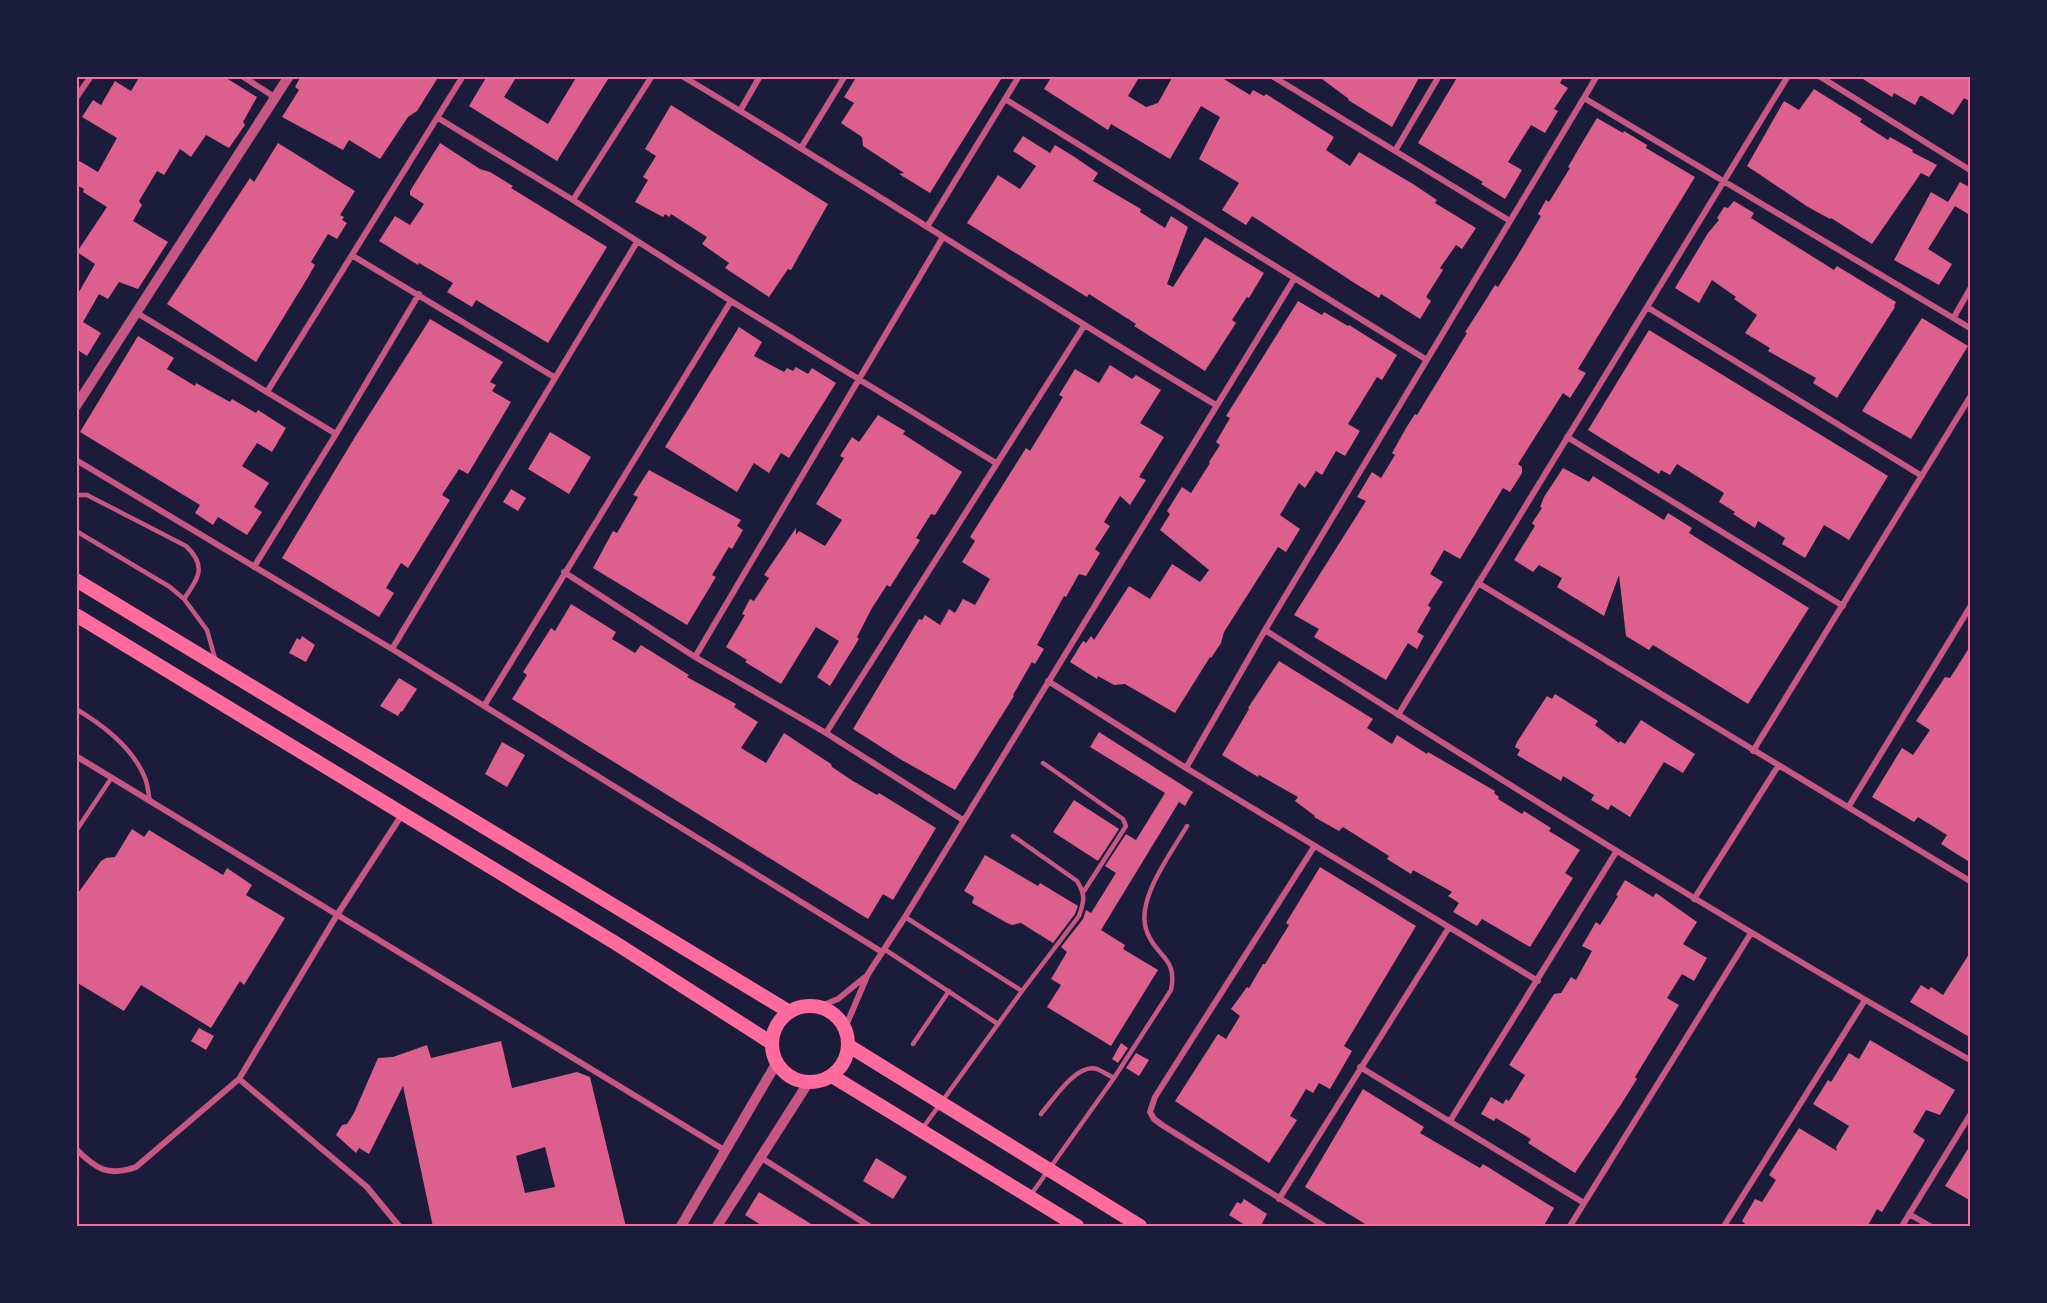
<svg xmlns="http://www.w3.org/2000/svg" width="2047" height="1303" font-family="'Roboto Condensed',sans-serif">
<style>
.building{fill:#dd5f8e;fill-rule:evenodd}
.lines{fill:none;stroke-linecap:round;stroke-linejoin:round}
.service{stroke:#c65784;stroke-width:4.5}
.minor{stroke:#c65784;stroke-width:6}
.tertiary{stroke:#c65784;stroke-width:10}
.primary{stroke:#ff6b9d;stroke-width:14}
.neatline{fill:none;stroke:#ff6b9d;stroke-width:2}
</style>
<rect width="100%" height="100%" fill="#1b1b3a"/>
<!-- building -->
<path class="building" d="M140,76H223L257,97L243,122L245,125L229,148L206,135L191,157L180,149L164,175L157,171L139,201L142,205L133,221L168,242L138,289L119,282L108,299L99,294L83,322L101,333L87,356L76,349V297L95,264L77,252L107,207L83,192L84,189L76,185V159L98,172L117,138L82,117L93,100L101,105L115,81L131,91Z
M301,76H439L417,111L408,117L380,159L349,140L343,150L282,117L299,90L295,87Z
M487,76H517L504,97L548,124L577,76H610L557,161L469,106Z
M857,76H1003L930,193L899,174L904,173L863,146L862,137L841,123L854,103L844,97Z
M1052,76H1140L1128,96L1146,107L1158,103L1173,76H1219L1250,95L1253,90L1264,96L1266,94L1334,137L1326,150L1350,166L1359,152L1413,184L1437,200L1435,203L1476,228L1462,249L1456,245L1440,268L1443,270L1426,297L1431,301L1420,319L1381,294L1379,298L1356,284L1252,216L1246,225L1222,210L1239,183L1199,159L1220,117L1201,106L1170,159L1111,124L1108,130L1044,89Z
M1318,76H1420L1392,127L1348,100L1349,99Z
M1458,76H1564L1560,83L1568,88L1554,109L1558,111L1545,133L1531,125L1508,162L1522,170L1505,199L1481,184L1483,182L1418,143Z
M1858,76H1971V102L1964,98L1953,115L1922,96H1920L1915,105L1894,93L1892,97Z
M1814,89L1862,119L1860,122L1888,140L1890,137L1913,150L1912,152L1937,165L1929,177L1921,173L1872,244L1831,218L1830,219L1808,207L1747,166L1784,101L1799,110Z
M671,105L828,204L791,270L788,269L769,297L725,268L729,263L702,244L707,237L671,214L669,217L665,214L663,217L635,202L648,180L643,177L656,156L645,149Z
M1597,118L1623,133L1624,131L1647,145L1646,148L1695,177L1578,369L1586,373L1570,398L1563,393L1518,464L1522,467V473L1510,492L1503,488L1460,559L1444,550L1430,574L1443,582L1428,605L1431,608L1417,632L1424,636L1417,649L1408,643L1386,680L1314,637L1319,629L1294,615L1366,501L1357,497L1372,472L1381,478L1395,455L1392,453L1406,428L1415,414L1417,415L1467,333L1465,332L1480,309L1495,285L1498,287L1518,255L1541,216L1538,214L1546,200L1549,202L1570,168L1568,167L1579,148Z
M1023,136L1050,153L1055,145L1073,156L1098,173L1093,181L1141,209L1140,212L1165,228L1171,216L1188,227L1167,284L1173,287L1205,237L1264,273L1249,298L1247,297L1232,320L1236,323L1205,371L1134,326L1136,324L1089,294L1087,297L967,223L998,175L1020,189L1036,166L1013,151Z
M278,143L355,191L340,215L344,217L342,220L347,223L337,239L328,234L311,262L315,265L307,279L256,362L167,304L250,178L254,182Z
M440,143L480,169L490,172L513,186L511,188L607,247L548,343L476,300L472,307L447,292L453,283L419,263L418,265L379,241L395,216L410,225L424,204L410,195V191Z
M1960,182L1971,188V216L1955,206L1928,249L1952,264L1939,285L1894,260L1931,192L1948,202Z
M1734,201L1754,213L1751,218L1834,270L1837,266L1896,302L1894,306L1895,307L1837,398L1813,383L1816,378L1768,351L1770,348L1745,333L1757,315L1734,299L1736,297L1712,280L1699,303L1675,288L1708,233L1719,220L1717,218L1724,207L1728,208Z
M1298,301L1322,315L1324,312L1348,326L1349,325L1397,355L1382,380L1377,377L1348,424L1360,431L1345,456L1336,451L1322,475L1316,471L1305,488L1299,483L1280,515L1300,529L1286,552L1278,547L1224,632L1221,643L1211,658L1210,657L1175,713L1125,684L1114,685L1098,676L1097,679L1070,662L1083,641L1086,643L1091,636L1094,640L1129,586L1150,599L1172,564L1200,582L1209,570L1160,530L1170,514L1167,511L1182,487L1191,493L1210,463L1209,462L1220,445L1216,442L1230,418L1226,416Z
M1922,318L1968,346L1911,439L1862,411Z
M430,319L503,362L490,382L496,385L492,391L511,402L468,474L459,469L442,495L450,500L408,568L401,563L386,588L394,593L379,617L282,558L355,437Z
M739,327L762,342L754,356L784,372L787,368L793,371L796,367L808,374L812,368L836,383L789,458L781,453L769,473L754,463L737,492L665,447Z
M1649,330L1888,476L1849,540L1824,525L1805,558L1782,544L1785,538L1758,521L1755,528L1733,514L1735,512L1719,502L1724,493L1690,472L1677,464L1670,475L1661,470L1659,474L1588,430Z
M138,336L174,358L167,369L195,386L196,383L230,402L232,399L256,413L258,410L286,428L272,452L257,443L242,466L269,483L254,507L262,512L247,535L218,517L213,525L195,513L200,505L80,432Z
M1110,365L1132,379L1136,375L1161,390L1140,423L1164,437L1139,477L1146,480L1130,505L1120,496L1104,522L1110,526L1095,549L1100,553L1086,576L1079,574L1066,597L1064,596L1037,645L1044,649L1035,664L1032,662L1013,695L1014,696L955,790L900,759L853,729L919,619L922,620L925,615L940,625L949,609L955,613L963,599L975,605L990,579L962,562L975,541L970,537L1026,448L1030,451L1063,397L1059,395L1075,369L1099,383Z
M878,415L905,431L903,434L962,472L935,515L931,514L916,538L920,540L890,587L887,585L872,608L857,637L859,639L830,686L817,677L839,641L816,627L781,684L745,662L747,660L726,647L745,615L742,614L750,599L754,601L769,578L764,575L796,528V535L799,531L825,546L842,520L816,504L844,458L840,456L852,437L859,442Z
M550,432L591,457L569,494L528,469Z
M1563,468L1589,482L1593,476L1664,520L1668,513L1692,528L1689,533L1809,608L1748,704L1653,645L1649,650L1626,636L1619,575L1604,616L1557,587L1562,578L1539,565L1533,572L1514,560L1535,526L1532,523L1542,508L1540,507L1544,497Z
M649,470L741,520L737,526L743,530L732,549L729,547L712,575L716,577L687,625L593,568L613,531L617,533L638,497L633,495Z
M511,489L526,498L518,511L503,502Z
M571,604L616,632L612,639L635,653L641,645L689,675L687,677L736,704L734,707L758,722L741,748L766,763L784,733L831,764L832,767L853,781L877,795L879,793L936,828L893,900L883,894L868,919L512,699L527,675L523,672L551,628L555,631Z
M302,636L315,645L306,662L289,653L297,638L300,640Z
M1971,645V863L1941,844L1947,835L1918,817L1914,822L1872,797L1902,748L1913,755L1930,730L1916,721L1945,677L1950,678Z
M1279,661L1373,719L1367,728L1392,744L1397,735L1427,754L1428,752L1495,791L1494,793L1499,797L1498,799L1522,814L1524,811L1551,828L1549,831L1580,850L1565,873L1573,878L1530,947L1482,919L1477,926L1453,912L1459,903L1448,896L1452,892L1413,870L1411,874L1387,859L1389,856L1343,827L1339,831L1314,817L1315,816L1295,801L1298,797L1259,775L1258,777L1222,755L1249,709L1248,708Z
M399,678L417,689L402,712L401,711L398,716L380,706Z
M1555,694L1598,721L1595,725L1619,743L1620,741L1625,744L1641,720L1695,754L1683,773L1664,762L1630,817L1611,805L1608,810L1591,800L1594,795L1568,779L1563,776L1561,781L1517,755L1520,750L1515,747L1517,742L1547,696L1552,699Z
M1099,732L1193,792L1185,806L1179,802L1101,930L1125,945L1123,949L1158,970L1111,1046L1047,1007L1061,985L1051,979L1067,952L1061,947L1083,919L1086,910L1091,913L1116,873L1105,866L1126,834L1136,840L1165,793L1090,747Z
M502,742L525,755L507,787L485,774Z
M1074,800L1119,829L1098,861L1053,832Z
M132,829L144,837L149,830L223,875L227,868L252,885L246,895L285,918L244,985L240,981L211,1028L141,985L124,1011L76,982V896L101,861L106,858L115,857Z
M985,855L1038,886L1040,883L1078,906L1075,914L1053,943L1021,923L1012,925L1007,923L972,903L974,897L964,891Z
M1320,867L1416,926L1344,1046L1352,1051L1330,1089L1319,1083L1313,1093L1306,1089L1290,1116L1297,1120L1269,1163L1175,1101L1218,1034L1226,1039L1240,1016L1231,1009L1247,987L1249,988L1263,964H1265L1289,925L1286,923Z
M1625,880L1653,897L1656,893L1697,922L1683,944L1707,958L1694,981L1682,974L1667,998L1679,1005L1635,1077L1637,1079L1622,1103L1575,1173L1528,1143L1531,1139L1496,1118L1494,1121L1481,1114L1491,1097L1503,1104L1506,1099L1509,1101L1525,1075L1509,1065L1554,994L1561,993L1571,977L1576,980L1592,951L1582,946L1596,922L1600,925L1618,896L1616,895Z
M1971,951V1038L1910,1002L1921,985L1929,990L1931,987L1943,995Z
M199,1028L214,1036L206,1050L191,1041Z
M1870,1040L1955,1090L1940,1115L1926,1110L1913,1132L1925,1140L1882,1212L1877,1209L1867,1227H1749L1742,1221L1755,1199L1762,1202L1776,1180L1769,1175L1799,1128L1837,1151L1836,1147L1849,1126L1813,1104L1828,1080L1831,1082L1849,1053L1859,1059Z
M501,1041L512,1088L577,1072L590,1077L626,1227H433L403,1086L369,1154L359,1148L356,1153L336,1135L342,1125L347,1124L354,1113L378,1058L393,1057L427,1045L431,1058ZM545,1147L555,1187L525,1193L516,1156Z
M1121,1043L1128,1048L1118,1063L1112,1059Z
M1136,1053L1149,1060L1139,1076L1126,1068Z
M1363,1089L1424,1127L1420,1133L1480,1168L1483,1164L1554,1208L1543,1227H1370L1305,1187Z
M1971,1144V1201L1945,1186Z
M876,1158L907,1177L893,1199L863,1181Z
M759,1192L816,1227H764L745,1215Z
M1244,1199L1267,1214L1260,1227H1248L1229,1215L1237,1202L1241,1204Z"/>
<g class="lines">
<!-- service -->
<path class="service" d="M76,495H87L186,546C207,566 199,577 184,599
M76,531L170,587L184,599L207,630L216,662
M76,709C103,725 133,748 145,778C148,785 148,793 150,801
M1043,763L1123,819L1126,826L1084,891
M76,831L112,777
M1013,836L1077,881C1086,895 1084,902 1079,916L1022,991
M905,917L1022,991L922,1129
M884,949L998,1024
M913,1044L949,991
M1114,1078L1171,990C1178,957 1156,957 1147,932C1134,901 1172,852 1187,826
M1030,1196L1114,1078C1108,1075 1102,1071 1097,1069C1076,1063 1053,1100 1041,1114"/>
<!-- minor -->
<path class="minor" d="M242,76L276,98
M682,76C862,183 1036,298 1216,405
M1272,76L1510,221
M1819,76L1970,170
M76,98L91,76
M1584,98L1970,328
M1005,99L1427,360
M740,111L760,76
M438,118L573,200L731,301L996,463
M801,148L845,76
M1395,151L1439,76
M573,200L652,76
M927,227L1019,76
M353,256L554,377
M1647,307L1922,476
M137,313L336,434
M1954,317L1970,289
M267,392L463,76
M1567,437L1843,606
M76,460L392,649L882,952
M254,567L336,434L419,294
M564,572L695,657L826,733L963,820
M1478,583L1970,881
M1265,630C1497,778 1730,924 1970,1060
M392,649L637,242
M695,657L943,237
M1048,681L1186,768L1538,981
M484,706L731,301
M1398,715L1788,76
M826,733L1084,326
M1753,751L1970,397
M76,756L726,1151
M1186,768L1265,630L1597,76
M1849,806L1970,607
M1314,847L1155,1097L1150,1112L1154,1119L1162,1125L1324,1226
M1694,899L1778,766
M821,1006L838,999L865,977
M845,1028L868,974L905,917L1294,279
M1360,1067L1584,1203
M239,1079L367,1187L399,1226
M1450,1121L1616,852
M76,1149C96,1169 108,1177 136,1167L239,1079L337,915L403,813
M760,1157L869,1226
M1279,1199L1448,929
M1909,1214L1930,1226
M1570,1226L1751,933
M1724,1226L1865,1000
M1902,1226L1970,1115"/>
<!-- tertiary -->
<path class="tertiary" d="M76,406L289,76
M681,1226L776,1064
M717,1226L808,1083"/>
<!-- primary -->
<path class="primary" d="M76,580L788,1011
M76,615L617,944L770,1042
M772 1044a38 38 0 1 1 76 0a38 38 0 1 1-76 0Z
M849,1046L1140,1226
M832,1076L1077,1226"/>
</g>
<!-- border -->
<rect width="2047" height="1303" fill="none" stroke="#1b1b3a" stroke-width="156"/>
<rect x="78" y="78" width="1891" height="1147" class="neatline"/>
</svg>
